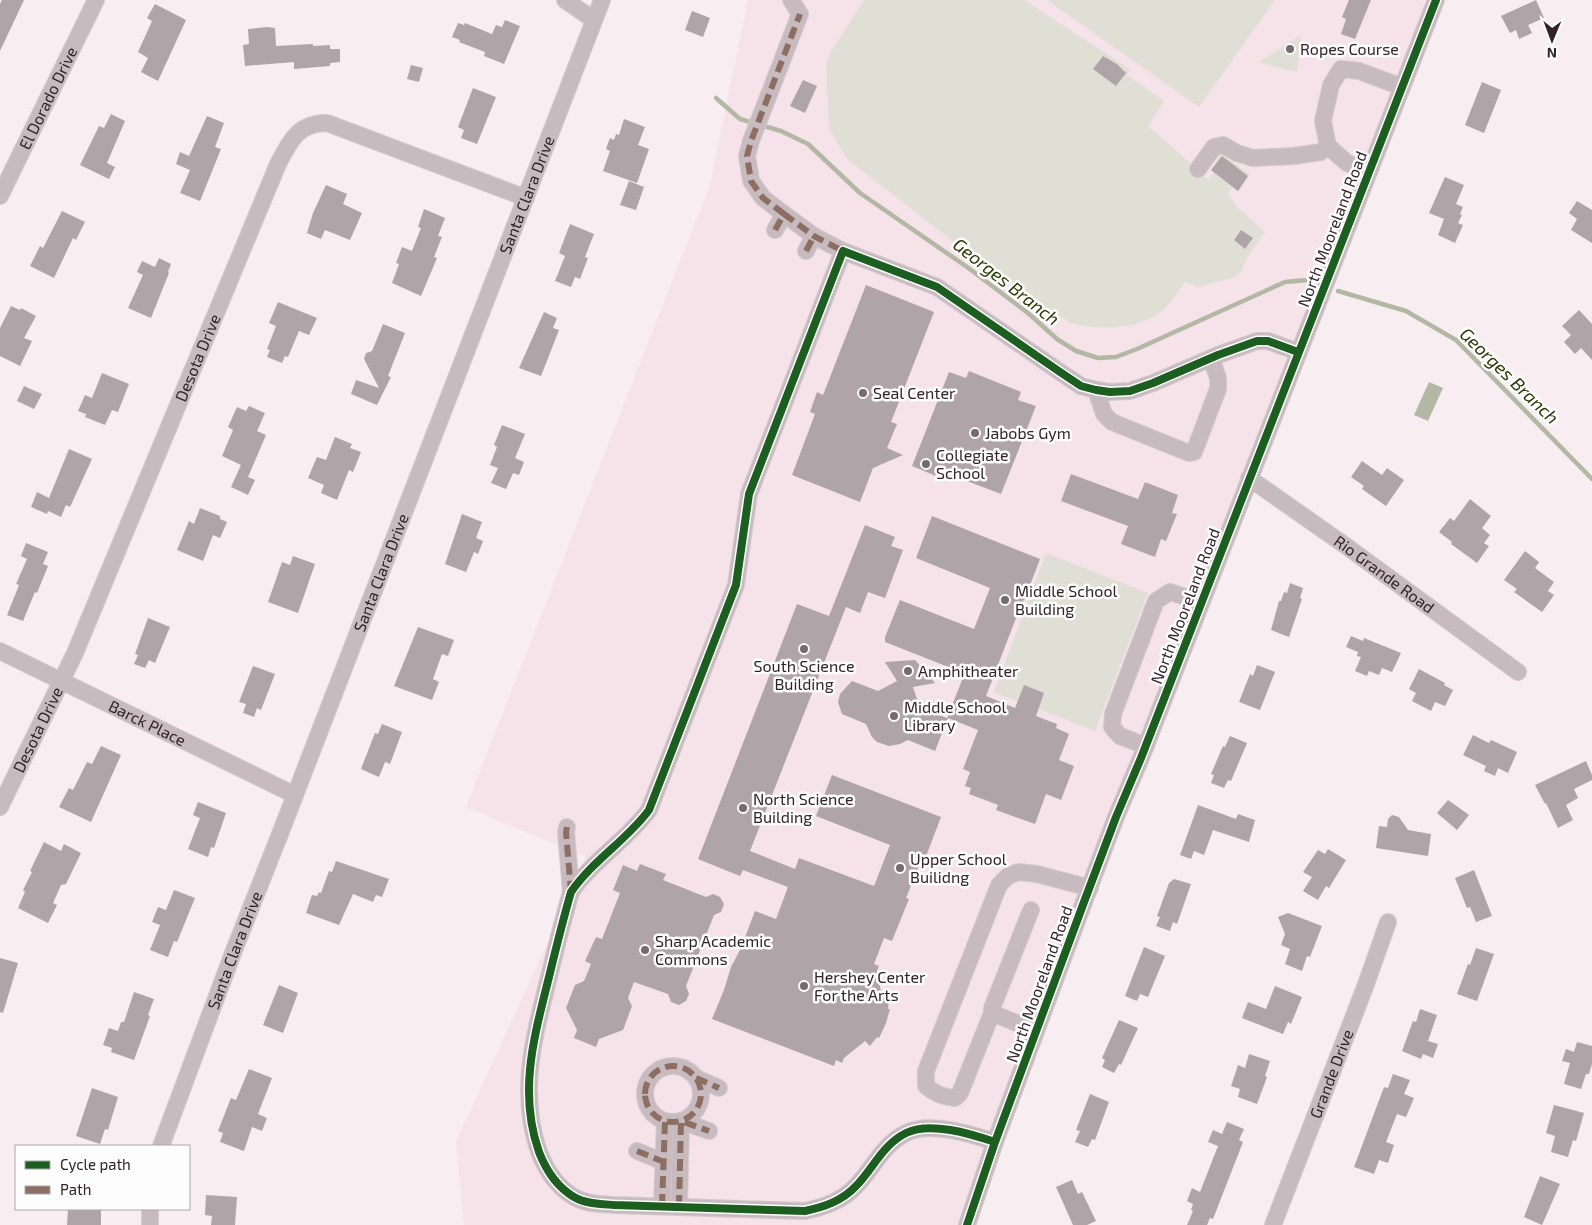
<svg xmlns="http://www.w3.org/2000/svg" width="1592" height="1225" font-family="'Exo 2',sans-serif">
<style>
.built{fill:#f6e2e9}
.green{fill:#dfdfd5}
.water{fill:#b2b8a3}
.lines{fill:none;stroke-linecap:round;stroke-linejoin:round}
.stream{stroke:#b2b8a3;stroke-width:4.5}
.building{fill:#afa5a8}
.minor-casing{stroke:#d3cace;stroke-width:18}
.minor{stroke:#c8bbc0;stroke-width:16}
.quiet{stroke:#8d6e63;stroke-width:6;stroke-dasharray:12 6;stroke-linecap:butt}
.cycleway-casing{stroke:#fdfdfd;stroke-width:11}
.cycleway{stroke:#1b5e20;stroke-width:8}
.poi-dot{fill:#776a6e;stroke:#fdfdfd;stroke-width:2}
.labels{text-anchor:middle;stroke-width:5;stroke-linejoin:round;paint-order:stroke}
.poi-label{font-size:16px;fill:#312328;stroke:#fdfdfd;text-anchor:start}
.street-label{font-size:16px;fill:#312328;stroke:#fdfdfd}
.water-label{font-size:18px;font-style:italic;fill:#293a05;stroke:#fdfdfd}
</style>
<rect width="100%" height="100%" fill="#f8eef1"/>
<!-- built -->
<path class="built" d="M748,0H1435L959,1225H464L456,1142L571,892L586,857L466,807L710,185Z"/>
<!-- green -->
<path class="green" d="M864,0H1024L1130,69L1127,75L1164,101L1148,126L1208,179L1214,173L1211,170L1221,154L1250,174L1238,192L1233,187L1228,194L1238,208L1265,232L1246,260L1242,270L1235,277L1198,287L1185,282C1179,290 1173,300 1166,307C1144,330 1099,331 1070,323L971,255L848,160L829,129L826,67L829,55Z
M1047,0H1275L1199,107Z
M1301,35L1297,72L1259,62Z
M1046,553L1148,593L1095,731L994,692Z"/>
<!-- water -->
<path class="water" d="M1429,382L1443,388L1428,421L1414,415Z"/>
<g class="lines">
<!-- stream -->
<path class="stream" d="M716,98L740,119L781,131L808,144L860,193L967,267L1028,313L1057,339L1076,351L1098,358L1116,357L1137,349L1285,282L1307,280
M1338,291L1406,311L1456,340L1592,479"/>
</g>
<!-- building -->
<path class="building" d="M2,0H24L0,51V4Z
M1349,0H1371L1355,39L1341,34L1346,19L1342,17Z
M1536,0L1544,18L1528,25L1532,33L1519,39L1516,30L1510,33L1501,16Z
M155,4L186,20L158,81L141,72L148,58L138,52L152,21L147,18Z
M692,11L710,18L703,37L685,30Z
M505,20L520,26L504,64L484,56L485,52L459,42L460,40L452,37L458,23L464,25L465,23L492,34L496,25L502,27Z
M267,27L275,28L276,46L313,44V46L330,45V49H340V62L330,63V66L294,69V62L245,66L243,45L249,44L248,29Z
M1103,56L1117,64L1126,73L1116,86L1093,69Z
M411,65L423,68L419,82L407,79Z
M803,80L817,86L805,113L790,106Z
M1482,82L1501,90L1484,133L1465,125Z
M473,88L496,97L477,144L461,138L464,130L458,127Z
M111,114L125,121L107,163L115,167L109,179L80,165L99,126L104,128Z
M207,116L224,123L215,147L221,149L200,201L180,193L190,170L176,164L180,152L189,156Z
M624,119L645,127L638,145L649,149L637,183L603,171L610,151L606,149L610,138L614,140L616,134L619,135Z
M1222,156L1248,176L1238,191L1211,170Z
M1445,177L1464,185L1456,204L1463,207L1460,214L1462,215L1458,223L1463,225L1455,243L1438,235L1444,219L1429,213Z
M629,181L644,187L636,210L620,205Z
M326,185L347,194L343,204L362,213L350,240L325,230L321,239L307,233L313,213Z
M1577,201L1592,210V243L1571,230L1577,219L1569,213Z
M424,209L445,218L438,236L442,237L434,257L437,258L421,296L392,283L399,264L396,263L402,247L412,251L421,228L418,227Z
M62,211L85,222L76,240L73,238L54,278L30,266L40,246L43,248Z
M570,224L594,234L585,257L588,258L580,279L575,277L571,287L555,281L565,256L559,253Z
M1241,230L1253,238L1245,249L1234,240Z
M159,258L171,264L168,272L169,273L151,318L128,308L143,275L137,272L142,261L155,267Z
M866,285L934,312L891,422L897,424L887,448L903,455L873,468L860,502L792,475L815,414L810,412L817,392L823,395Z
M278,302L317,318L309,335L299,331L288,357L285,356L282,363L267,357L270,350L267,349L276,326L269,323Z
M11,306L20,310L21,308L36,316L24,338L32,341L20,366L0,356V328Z
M1579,310L1592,324V360L1581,348L1575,354L1564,342L1571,335L1562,326Z
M544,312L557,318L553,328L559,330L541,376L519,368Z
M383,324L405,333L388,376L391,377L377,405L351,394L356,380L379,388L364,359L366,353L372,351Z
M969,371L1021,392L1018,400L1036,406L1001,494L938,470L936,476L912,466L949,372L966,378Z
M102,373L129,384L118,412L112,410L105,425L85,417L86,414L78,411L85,395L92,398Z
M24,386L42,394L34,409L17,401Z
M249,406L265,413L257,431L266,435L248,477L255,480L248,495L231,487L241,465L222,456L233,430L228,427L237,407L246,411Z
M502,425L525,434L515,458L524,462L519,475L513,473L506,489L491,483L498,468L490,465L497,447L494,445Z
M335,437L352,444L350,448L361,452L353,472L349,470L337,500L321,493L324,485L308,478L317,457L326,460Z
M69,449L92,459L70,507L66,505L61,517L48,511L47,514L31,507L37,492L49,498Z
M1362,461L1382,475L1387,468L1404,480L1386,506L1362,489L1364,486L1351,477Z
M1071,474L1138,499L1145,482L1178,495L1172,513L1177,514L1166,541L1161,539L1155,557L1121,544L1128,526L1061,501Z
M1470,499L1491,516L1482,528L1490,535L1484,543L1489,546L1477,563L1451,544L1452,542L1439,532L1450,518L1454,521Z
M200,508L220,516V519L227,522L220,538L213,535L203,561L177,550L189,521L194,524Z
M462,514L482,522L476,538L483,541L478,554L474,552L466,572L445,564Z
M932,516L1040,559L1024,601L1023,600L986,696L1015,708L1024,685L1044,693L1036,716L1057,724L1056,728L1069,734L1059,760L1074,766L1061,800L1046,794L1035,824L996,810L998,805L969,794L971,788L965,786L970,772L963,769L978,730L948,718L935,751L908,740L900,744L889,746L877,742L872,737L866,724L842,714L838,702L840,694L852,681L878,691L897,681L885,662L915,660L935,683L913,687L920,708L947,718L966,670L961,672L885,642V637L900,600L974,629L990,588L916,558Z
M865,525L895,537L891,546L903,550L885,598L868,592L860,613L846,607L750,851L795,869L799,858L874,886L890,845L816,816L832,775L941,817L925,859L922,858L906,898L909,899L892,941L884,938L874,964L879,966L877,971L882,997L889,998L888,1009H890L886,1023L879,1038L877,1037L870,1046L865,1041L844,1058L842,1063L836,1060L834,1066L712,1019L724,990L731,967L741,948L755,911L776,919L788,887L743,870L740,876L698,859L797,604L829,616Z
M26,543L48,552L43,564L48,566L37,593L35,592L23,621L7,615L19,585L16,584L27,559L21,556Z
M1525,551L1539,562L1535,568L1554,582L1548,591L1554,595L1542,612L1514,592L1517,589L1504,580Z
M293,556L315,564L298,613L268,602L282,562L290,565Z
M1290,583L1303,588L1300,598L1302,599L1289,637L1271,630L1279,601H1281L1284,592L1287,593Z
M148,618L170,627L155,663L149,660L145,668L134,664L138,655L135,654Z
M418,627L454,640L448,656L442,654L433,679L439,682L432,700L394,686Z
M1351,636L1363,641L1364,638L1401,653L1392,672L1382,668L1379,675L1369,671L1367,676L1355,671L1361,657L1357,656L1358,652L1346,647Z
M1257,665L1275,672L1260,710L1239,702L1250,674L1253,676Z
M253,666L275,674L261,710L257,708L254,717L243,713L246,704L239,702Z
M1419,669L1445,683L1444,685L1453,690L1445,706L1435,702L1431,711L1412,701L1416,693L1409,689Z
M382,724L402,732L390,764L385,762L379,777L361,769L375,733L378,734Z
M1473,735L1489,743L1491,740L1517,752L1508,773L1498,768L1495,776L1484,771L1486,766L1463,755Z
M1230,736L1247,743L1231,781L1228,780L1224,788L1211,783L1214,775L1211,774L1223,746L1225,747Z
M101,746L121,755L91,822L59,807L69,788L73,790L87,762L92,764Z
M1586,761L1592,775V780L1574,789L1578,798L1566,805L1573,820L1558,828L1546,803L1545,804L1535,785Z
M1448,800L1469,815L1457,830L1437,813Z
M198,802L226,813L214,848L211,847L208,857L188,849L200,818L193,815Z
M1198,805L1236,819L1238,814L1255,820L1249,842L1213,830L1204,855L1194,851L1191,859L1180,855Z
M1392,815L1399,817L1408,830L1431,834L1428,856L1376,848L1379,826L1387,827L1388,819Z
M44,842L61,851L64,844L81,853L66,884L61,885L53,903L57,905L48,923L18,908L25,892L23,890L32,872L30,871Z
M1328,849L1346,860L1329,888L1326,886L1318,900L1303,891L1312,877L1303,872L1318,850L1325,854Z
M336,861L389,879L382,897L376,895L373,902L353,894L339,925L306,913L312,895L317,896L319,892L321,893L329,871L332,872Z
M640,864L666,874L663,880L706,897L713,894L720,897L724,904L721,912L714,915L686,986L689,994L686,1001L679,1005L671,1002L668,994L634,982L628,998L632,1006L623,1030L599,1039L596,1047L574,1038L577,1030L566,1008L575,985L584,981L591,964L585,961L596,937L602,939L620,893L613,890L623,865L637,871Z
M1474,870L1492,916L1476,922L1470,907L1467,908L1455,878Z
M1174,879L1191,884L1177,924L1173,922L1170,931L1156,926L1160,917L1157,916L1169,883Z
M174,890L195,898L177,942L174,941L168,957L150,950L160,925L152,922L158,907L166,910Z
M1288,913L1322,926L1310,957L1307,956L1302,971L1285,964L1290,949L1281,945L1285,934L1278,917Z
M1144,947L1165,956L1148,997L1140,994L1137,1001L1125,996Z
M1476,948L1494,954L1477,1001L1457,994L1468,964L1470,965Z
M0,958L18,963L3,1013L0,1012Z
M279,985L298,993L283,1033L263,1025Z
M1275,986L1302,997L1291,1024L1288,1022L1283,1034L1242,1018L1248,1002L1266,1009Z
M134,992L154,999L148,1015L150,1016L134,1060L111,1052L112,1048L103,1045L109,1028L118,1031L121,1022H124Z
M1420,1009L1437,1015L1428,1041L1438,1044L1433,1058L1423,1054L1421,1059L1402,1051L1413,1021L1416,1022Z
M1119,1020L1138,1028L1121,1065L1119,1064L1114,1073L1102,1067L1105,1060L1102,1058Z
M1577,1042L1592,1046V1064L1589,1074H1586L1581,1089L1564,1084L1570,1063L1562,1061L1566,1049L1574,1052Z
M1249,1054L1270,1061L1265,1076L1267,1077L1257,1104L1238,1097L1240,1089L1231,1086L1238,1065L1245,1068Z
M249,1069L272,1078L258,1114L267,1118L262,1131L252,1127L244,1151L220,1142L223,1133L218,1131L231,1098L236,1100Z
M1393,1074L1410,1080L1404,1094L1414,1098L1406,1117L1397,1114L1386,1142L1394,1145L1388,1163L1379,1160L1374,1174L1354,1167L1384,1087L1388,1088Z
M92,1088L118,1097L108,1130L105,1129L100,1144L76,1136Z
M1090,1094L1109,1102L1095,1140L1092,1139L1088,1147L1075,1142L1080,1131L1076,1130Z
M1554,1105L1584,1113L1576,1141L1573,1140L1568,1157L1551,1152L1555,1136L1546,1133Z
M1227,1122L1244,1129L1239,1140L1243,1142L1213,1219L1210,1218L1207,1225H1187L1193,1211L1191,1210L1193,1204L1187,1201L1192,1188L1200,1192L1218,1146L1208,1142L1213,1130L1222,1134Z
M1540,1176L1560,1184L1542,1225L1524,1217Z
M1072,1180L1078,1194L1082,1192L1096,1221L1087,1225H1073L1056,1187Z
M206,1195L237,1197L235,1225H211L212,1216L205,1215Z
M68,1209H101V1225H67Z"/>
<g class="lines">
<!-- minor casing -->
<g class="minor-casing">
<g id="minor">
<path d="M565,0L594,20"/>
<path d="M1198,169L1214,147L1223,145L1237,153L1253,158L1294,156L1321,152L1328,146"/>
<path d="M1369,171L1347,163L1328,146L1323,121L1331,85L1341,69L1359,71L1402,87"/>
<path id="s1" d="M0,196L96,0"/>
<path d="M784,214L763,198L751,181L747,156L751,141L800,14L791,0"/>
<path d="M775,230L784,214L814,236L843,251"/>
<path d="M806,251L814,236"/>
<path d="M1096,390L1104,414L1112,422L1189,453L1194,452L1218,389V378L1211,358"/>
<path id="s2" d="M1249,478L1346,546L1518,672"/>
<path id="s3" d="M0,651L295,795"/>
<path d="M1146,746L1120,736L1112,727L1113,714L1156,601L1170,592L1201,602"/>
<path id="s4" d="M0,807L75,653L278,164C290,141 298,123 327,123L526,198"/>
<path d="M567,827L566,832L571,892"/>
<path d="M1031,910L992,1008V1013L1036,1031"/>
<path d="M992,1013L960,1093L955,1098C943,1097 935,1094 926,1086V1071L999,885L1008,876L1018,872L1037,874L1090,888"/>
<circle cx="673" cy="1094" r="28"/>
<path d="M696,1078L719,1088"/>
<path d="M995,1142C971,1134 930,1121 906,1133C882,1145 873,1169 856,1186C842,1201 824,1207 805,1211L614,1205C601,1204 586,1204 574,1197C557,1187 546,1170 539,1152C518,1092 534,1037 549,977C556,948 563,920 571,892C593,860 627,840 649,810L736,585L749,494L843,251L937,287L1060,372L1081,386L1096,390L1110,392L1130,391L1153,383L1218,355L1257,341H1268L1298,352"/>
<path id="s5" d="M161,1146L233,953L280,834L602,0"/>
<path d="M637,1151L664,1162"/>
<path d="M662,1206L665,1121"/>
<path d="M679,1207L681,1121L709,1131"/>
<path d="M150,1225V1209"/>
<path d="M967,1225L995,1142L1084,902L1116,817L1141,758L1436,0"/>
<path id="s6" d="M1273,1225L1365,987L1388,922"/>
</g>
</g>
<!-- minor -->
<use href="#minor" class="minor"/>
<!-- quiet -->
<path class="quiet" d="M784,214L763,198L751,181L747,156L751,141L800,14
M775,230L784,214L814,236L843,251
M806,251L814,236
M567,827L566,832L571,892
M645 1094a28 28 0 1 1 56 0a28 28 0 1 1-56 0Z
M696,1078L719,1088
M637,1151L664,1162
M662,1206L665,1121
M679,1207L681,1121L709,1131"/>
<!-- cycleway casing -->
<g class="cycleway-casing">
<path id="cycleway" d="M995,1142C971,1134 930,1121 906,1133C882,1145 873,1169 856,1186C842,1201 824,1207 805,1211L614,1205C601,1204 586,1204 574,1197C557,1187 546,1170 539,1152C518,1092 534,1037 549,977C556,948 563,920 571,892C593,860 627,840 649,810L736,585L749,494L843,251L937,287L1060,372L1081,386L1096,390L1110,392L1130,391L1153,383L1218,355L1257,341H1268L1298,352
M967,1225L995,1142L1084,902L1116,817L1141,758L1436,0"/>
</g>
<!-- cycleway -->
<use href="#cycleway" class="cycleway"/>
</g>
<!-- markers -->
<g class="poi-dot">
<circle cx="1290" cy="49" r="5"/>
<circle cx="863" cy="393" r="5"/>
<circle cx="975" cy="433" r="5"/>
<circle cx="926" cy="464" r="5"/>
<circle cx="1005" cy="600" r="5"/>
<circle cx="804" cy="649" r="5"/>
<circle cx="908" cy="671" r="5"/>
<circle cx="894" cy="716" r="5"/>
<circle cx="743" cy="808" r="5"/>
<circle cx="900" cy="868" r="5"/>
<circle cx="645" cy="950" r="5"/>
<circle cx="804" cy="986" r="5"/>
</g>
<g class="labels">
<!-- poi labels -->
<g class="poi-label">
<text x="1300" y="55">Ropes Course</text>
<text x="873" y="399">Seal Center</text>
<text x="985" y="439">Jabobs Gym</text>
<text x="936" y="461">Collegiate<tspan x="936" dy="18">School</tspan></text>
<text x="1015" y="597">Middle School<tspan x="1015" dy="18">Building</tspan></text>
<text x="804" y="672" text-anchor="middle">South Science<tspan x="804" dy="18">Building</tspan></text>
<text x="918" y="677">Amphitheater</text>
<text x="904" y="713">Middle School<tspan x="904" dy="18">Library</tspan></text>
<text x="753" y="805">North Science<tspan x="753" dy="18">Building</tspan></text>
<text x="910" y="865">Upper School<tspan x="910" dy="18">Builidng</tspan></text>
<text x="655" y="947">Sharp Academic<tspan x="655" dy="18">Commons</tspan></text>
<text x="814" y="983">Hershey Center<tspan x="814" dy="18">For the Arts</tspan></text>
</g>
<!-- street labels -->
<g class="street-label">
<text dy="6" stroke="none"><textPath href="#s1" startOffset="109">El Dorado Drive</textPath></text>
<text dy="6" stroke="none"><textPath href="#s5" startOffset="1019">Santa Clara Drive</textPath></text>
<text transform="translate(1332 229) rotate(-69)" y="6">North Mooreland Road</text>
<text dy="6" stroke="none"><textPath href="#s4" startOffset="491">Desota Drive</textPath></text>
<text dy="6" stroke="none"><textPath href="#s5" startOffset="614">Santa Clara Drive</textPath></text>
<text dy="6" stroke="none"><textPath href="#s2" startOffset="166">Rio Grande Road</textPath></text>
<text transform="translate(1185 606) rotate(-69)" y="6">North Mooreland Road</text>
<text dy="6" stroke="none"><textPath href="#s3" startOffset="164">Barck Place</textPath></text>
<text dy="6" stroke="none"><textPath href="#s4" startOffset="86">Desota Drive</textPath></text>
<text dy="6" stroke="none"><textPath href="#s5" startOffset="209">Santa Clara Drive</textPath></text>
<text transform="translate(1039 984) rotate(-70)" y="6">North Mooreland Road</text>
<text dy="6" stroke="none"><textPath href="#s6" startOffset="162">Grande Drive</textPath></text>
</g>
<!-- water labels -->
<g class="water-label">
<text transform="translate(1006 282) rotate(38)" y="6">Georges Branch</text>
<text transform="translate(1509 376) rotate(44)" y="6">Georges Branch</text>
</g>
</g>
<!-- legend -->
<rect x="15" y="1145" width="175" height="65" fill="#fdfdfd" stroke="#aba6a8"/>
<rect x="25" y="1161" width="25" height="8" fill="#1b5e20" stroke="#aba6a8"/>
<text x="60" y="1170" font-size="15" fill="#312328">Cycle path</text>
<rect x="25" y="1186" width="25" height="8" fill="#8d6e63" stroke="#aba6a8"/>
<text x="60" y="1195" font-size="15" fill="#312328">Path</text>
<!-- north arrow -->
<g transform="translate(1552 40) rotate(181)" stroke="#fdfdfd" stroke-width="4" paint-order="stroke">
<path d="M0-4L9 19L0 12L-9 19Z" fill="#312328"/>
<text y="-8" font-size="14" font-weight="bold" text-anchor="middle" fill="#312328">N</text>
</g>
</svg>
